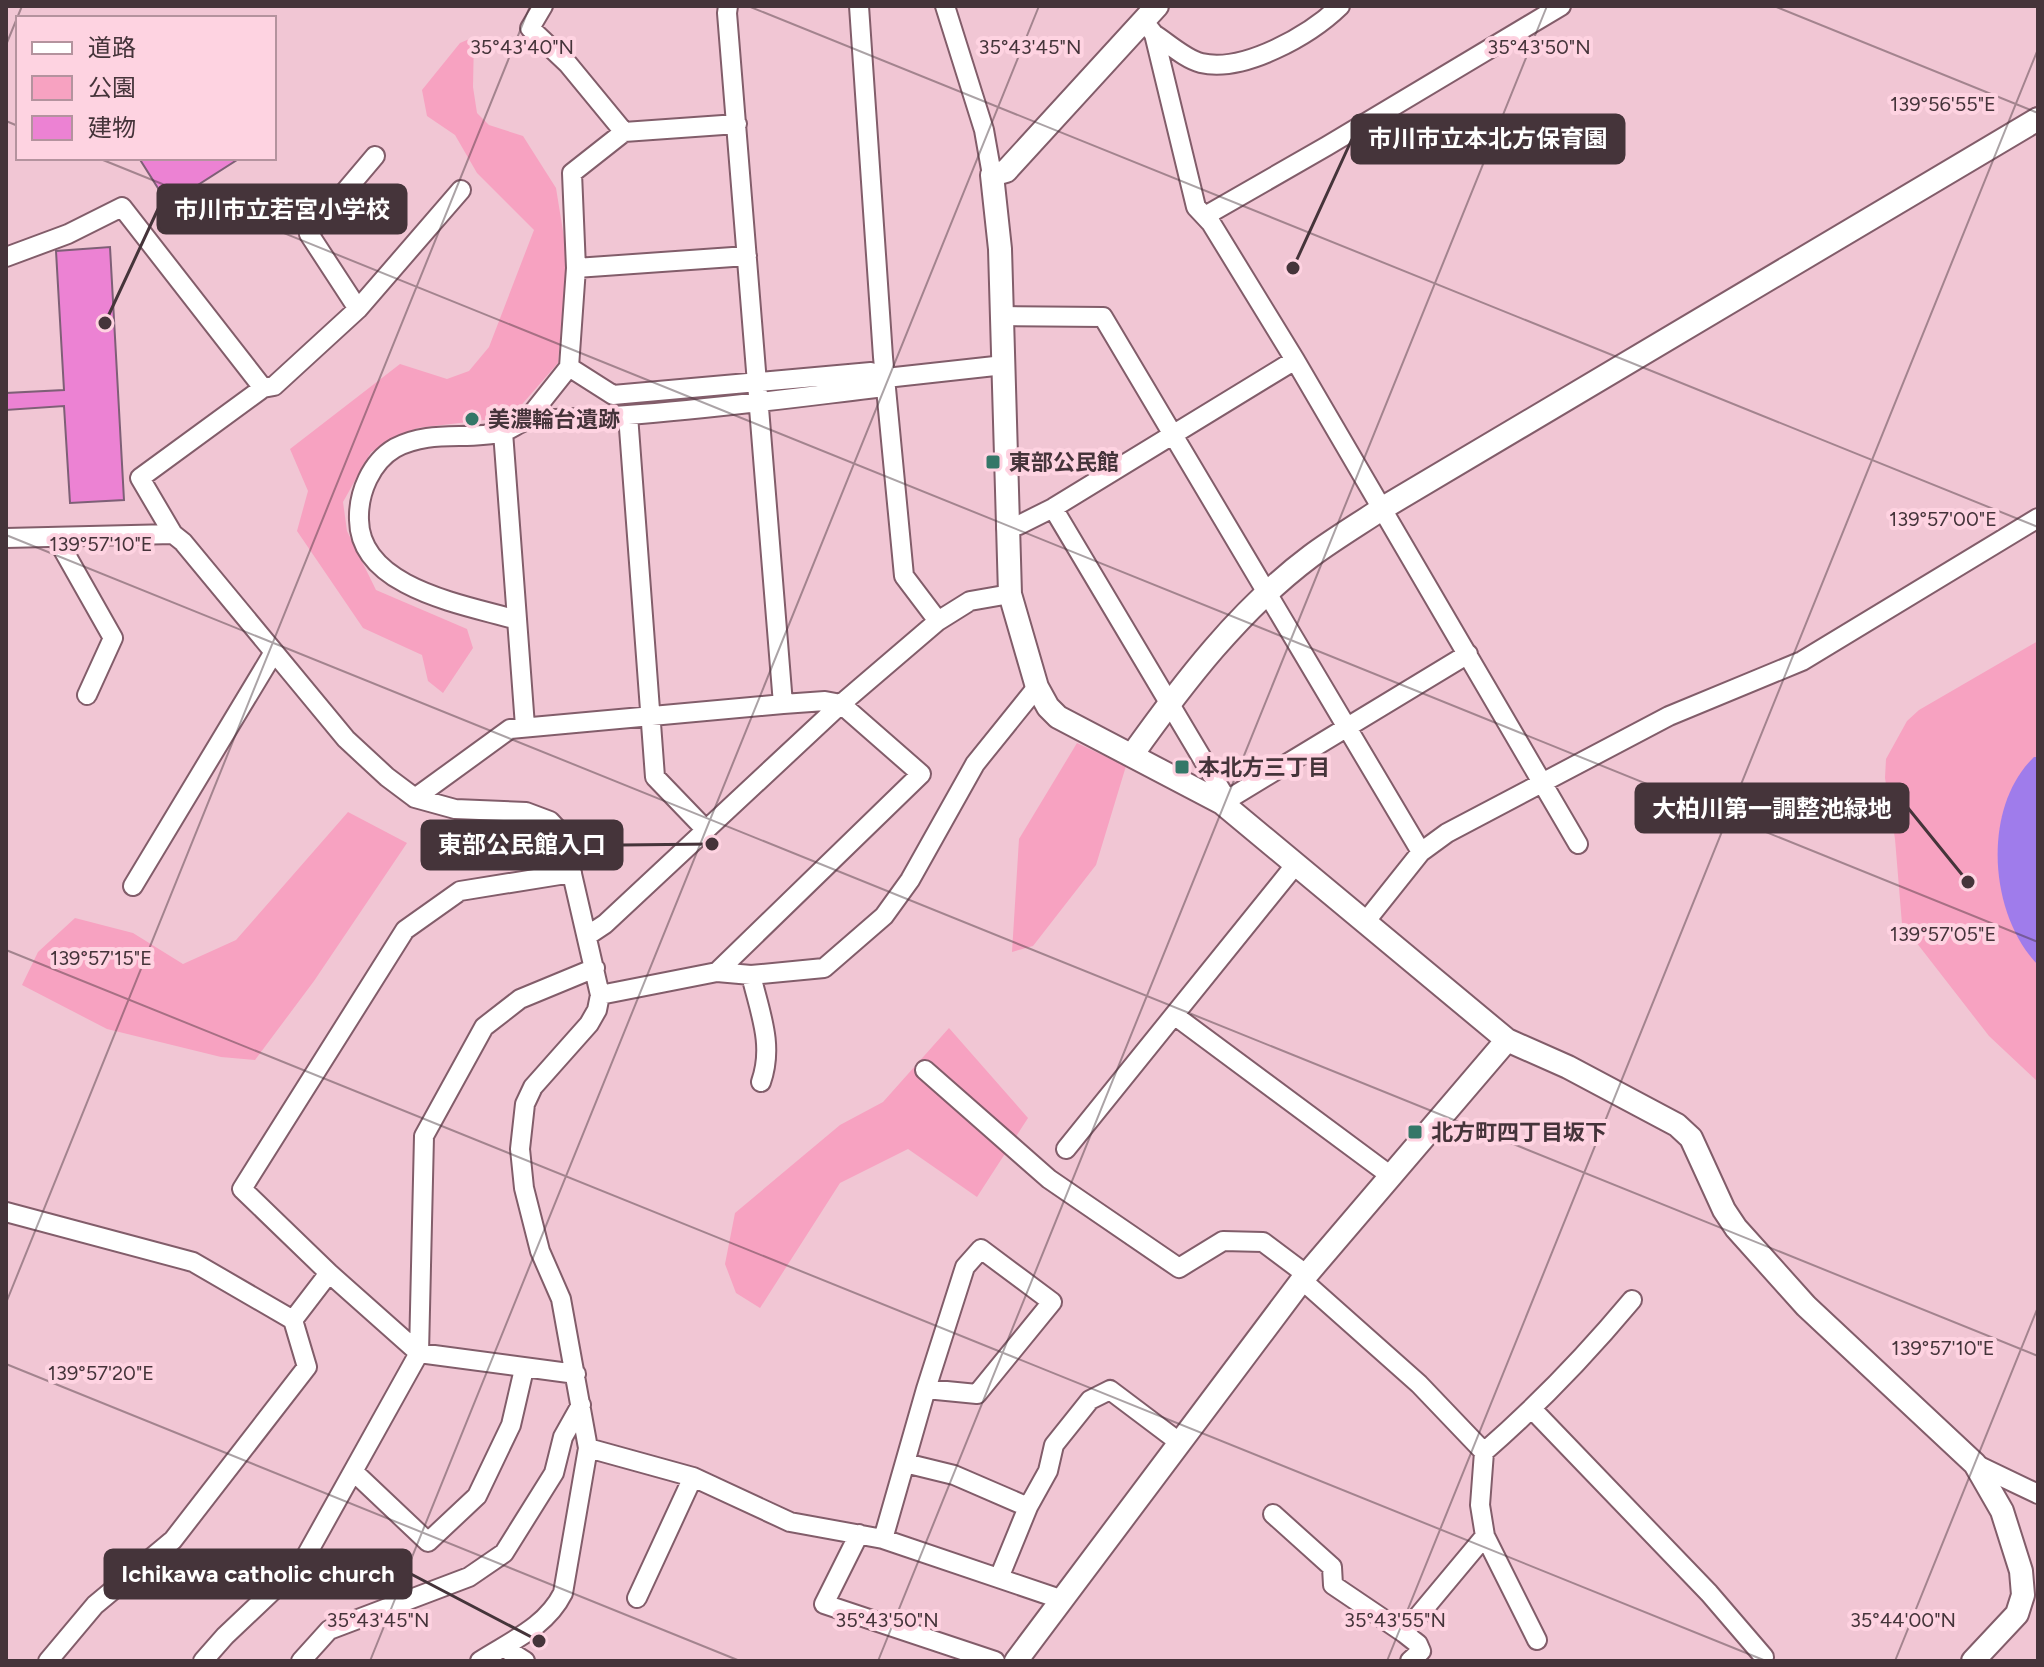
<svg xmlns="http://www.w3.org/2000/svg" width="2044" height="1667" font-family="Figtree,'Noto Sans JP',sans-serif">
<style>
.green{fill:#f7a2c1}
.water{fill:#9f7ceb}
.building{fill:#ec82d3;stroke:#7e5f76;stroke-width:2}
.lines{fill:none;stroke-linecap:round;stroke-linejoin:round}
.minor-casing{stroke:#825d6a;stroke-width:22}
.tertiary-casing{stroke:#825d6a;stroke-width:26}
.minor{stroke:#fff;stroke-width:18}
.tertiary{stroke:#fff;stroke-width:22}
.ticks{fill:none;stroke:#45343a;stroke-width:2;stroke-opacity:0.45}
.poi-dot{fill:#347768;stroke:#fed3e1;stroke-width:3}
.labels{text-anchor:middle;stroke-width:8;stroke-linejoin:round;paint-order:stroke}
.poi-label{font-size:22px;font-weight:bold;fill:#45343a;stroke:#fed3e1;text-anchor:start}
.ticks-label{font-size:20px;text-anchor:middle;fill:#45343a;stroke:#fed3e1;stroke-width:8;stroke-linejoin:round;paint-order:stroke}
.leader{fill:none;stroke:#45343a;stroke-width:3}
.callout-dot{fill:#45343a;stroke:#fed3e1;stroke-width:3}
.callout{fill:#45343a;stroke:#45343a;stroke-width:3}
.callout-label{font-size:24px;text-anchor:middle;font-weight:bold;fill:#fff}
</style>
<rect width="100%" height="100%" fill="#f1c6d4"/>
<!-- green -->
<path class="green" d="M474,37L473,87L477,113L489,125L523,136L556,188L567,256L558,363L511,417L417,428L371,452L343,502L347,531L376,590L467,629L473,648L443,693L428,681L422,655L363,628L297,531L308,491L290,449L400,364L447,379L469,371L489,347L534,230L477,173L455,135L427,116L422,90L460,43Z
M2038,641V1082L1989,1036L1902,924L1895,839L1885,778L1886,759L1907,721L1919,710Z
M1077,743L1126,766L1096,865L1033,946L1012,952L1019,839Z
M348,812L407,843L314,981L255,1060L221,1057L107,1029L22,985L38,952L75,918L133,933L183,964L236,940Z
M949,1028L1028,1118L977,1197L908,1149L840,1183L760,1308L736,1293L725,1264L735,1213L840,1125L883,1102Z"/>
<!-- water -->
<path class="water" d="M2034,757H2038V965C1989,915 1981,808 2034,757Z"/>
<!-- building -->
<path class="building" d="M139,158H240L168,204Z
M110,247L124,500L70,503L64,406L6,410V393L64,390L56,251Z"/>
<g class="lines">
<!-- minor casing -->
<g class="minor-casing">
<path id="minor" d="M543,6L530,28L568,64L624,132L737,124
M728,6L727,13L783,704
M859,6L883,357L904,576L938,621
M945,6L984,130L992,175
M1150,29L1154,34C1168,43 1185,59 1201,63C1244,73 1310,35 1340,6
M1154,34L1196,207L1211,223L1295,360L1578,844
M1205,216L1327,146L1561,6
M6,257L68,234L122,207L263,388
M576,268L747,256
M358,309L309,234L375,156
M1002,316L1103,317L1421,852
M569,367L613,395L871,372L886,378
M628,415L655,777L706,830
M526,421L569,367L576,268L572,173L624,132
M503,432L525,726
M1053,508L1227,800
M1006,527L1019,525L1053,508L1295,360
M173,534L140,478L263,388L274,386L358,309L461,190
M6,538L173,534L183,542L346,739L387,777L415,798L455,809L526,812L550,821L563,835L600,995L597,1010L589,1024L533,1087L525,1104L520,1149L524,1188L540,1251L561,1299L588,1448L563,1593C546,1627 511,1641 480,1661
M57,539L113,638L87,695
M517,620C467,605 360,589 359,520C358,493 371,462 395,448C431,429 467,441 503,432C510,430 517,424 525,421C534,419 545,420 555,419C579,418 603,417 628,415C711,409 793,398 876,388L886,378L1004,365
M415,798L510,729L783,704L825,701L841,704L921,774L717,972
M1222,803L1468,654
M572,873L460,891L405,930L242,1189L329,1273L419,1353L576,1374
M133,886L274,652
M1366,921L1421,852L1447,833L1669,716L1802,661L2038,518
M587,936L605,924L841,704L938,621L970,601L1010,594
M751,975C760,1013 774,1045 761,1082
M600,995L717,972L751,975L824,968L884,916L910,880L975,764L1037,687
M1174,1015L1391,1176
M925,1070L1049,1179L1179,1268L1223,1241L1263,1242L1307,1275
M1066,1149L1296,864
M6,1212L193,1262L293,1320L307,1367L173,1540L95,1605L48,1661
M1302,1280L1419,1384L1484,1452L1480,1505L1485,1536L1537,1640
M293,1320L329,1273
M1533,1410L1709,1593L1764,1657
M588,1448L693,1477L790,1522L883,1539L1063,1600
M1484,1452C1538,1405 1586,1355 1632,1300
M905,1463L954,1475L1028,1507
M1975,1464L2038,1494
M354,1472L428,1542L477,1496L511,1425L524,1369
M1273,1514L1332,1567L1333,1585L1404,1633
M859,1534L824,1604L995,1661
M883,1539L926,1389L965,1267L981,1249L1052,1302L977,1394L926,1389
M999,1578L1028,1507L1048,1471L1054,1445L1090,1400L1110,1390L1179,1442
M637,1598L693,1477
M503,1647L525,1661
M203,1661L225,1636L302,1563L419,1353L424,1136L484,1027L520,999L595,968
M301,1661L329,1630L469,1577L504,1553L554,1473L563,1437L581,1405
M1410,1661L1421,1651L1418,1644L1404,1633L1485,1536"/>
</g>
<!-- tertiary casing -->
<g class="tertiary-casing">
<path id="tertiary" d="M1157,6L1006,171L992,175L1000,249L1010,594L1037,687L1048,707L1058,717L1222,803L1507,1040L1568,1067L1677,1125L1691,1138L1724,1210L1736,1228L1806,1306L1975,1464L2002,1511L2021,1571L2023,1595L2017,1614L1973,1661
M1132,755C1184,682 1239,610 1311,556C1334,539 1359,524 1383,508L2038,119
M1016,1661L1302,1280L1507,1040"/>
</g>
<!-- minor -->
<use href="#minor" class="minor"/>
<!-- tertiary -->
<use href="#tertiary" class="tertiary"/>
</g>
<!-- ticks -->
<path class="ticks" d="M748,6L2038,527M1774,6L2038,113M6,45L22,6M6,121L18,126M98,158L2038,942M6,535L2038,1356M6,950L1766,1661M6,1303L530,6M6,1364L740,1661M370,1661L1039,6M878,1661L1547,6M1387,1661L2038,49M1895,1661L2038,1307"/>
<!-- markers -->
<g class="poi-dot">
<circle cx="472" cy="419" r="8"/>
<rect x="985" y="454" width="16" height="16" rx="4"/>
<rect x="1174" y="759" width="16" height="16" rx="4"/>
<rect x="1407" y="1124" width="16" height="16" rx="4"/>
</g>
<g class="labels">
<!-- poi labels -->
<g class="poi-label">
<text x="488" y="427">美濃輪台遺跡</text>
<text x="1009" y="470">東部公民館</text>
<text x="1198" y="775">本北方三丁目</text>
<text x="1431" y="1140">北方町四丁目坂下</text>
</g>
</g>
<g class="ticks-label">
<text x="1030" y="54">35°43'45"N</text>
<text x="522" y="54">35°43'40"N</text>
<text x="1539" y="54">35°43'50"N</text>
<text x="1943" y="111">139°56'55"E</text>
<text x="1943" y="526">139°57'00"E</text>
<text x="101" y="551">139°57'10"E</text>
<text x="1943" y="941">139°57'05"E</text>
<text x="101" y="965">139°57'15"E</text>
<text x="1943" y="1355">139°57'10"E</text>
<text x="101" y="1380">139°57'20"E</text>
<text x="378" y="1627">35°43'45"N</text>
<text x="887" y="1627">35°43'50"N</text>
<text x="1395" y="1627">35°43'55"N</text>
<text x="1903" y="1627">35°44'00"N</text>
</g>
<!-- callouts -->
<path class="leader" d="M1293 268L1352 139M105 323L158 209M1968 882L1908 808M712 844L622 845M539 1641L411 1574"/>
<g class="callout-dot">
<circle cx="1293" cy="268" r="8"/>
<circle cx="105" cy="323" r="8"/>
<circle cx="1968" cy="882" r="8"/>
<circle cx="712" cy="844" r="8"/>
<circle cx="539" cy="1641" r="8"/>
</g>
<g class="callout">
<rect x="1352" y="115" width="272" height="48" rx="8"/>
<rect x="158" y="185" width="248" height="48" rx="8"/>
<rect x="1636" y="784" width="272" height="48" rx="8"/>
<rect x="422" y="821" width="200" height="48" rx="8"/>
<rect x="105" y="1550" width="306" height="48" rx="8"/>
</g>
<g class="callout-label">
<text x="1488" y="147">市川市立本北方保育園</text>
<text x="282" y="218">市川市立若宮小学校</text>
<text x="1772" y="817">大柏川第一調整池緑地</text>
<text x="522" y="853">東部公民館入口</text>
<text x="258" y="1582">Ichikawa catholic church</text>
</g>
<!-- border -->
<rect width="2044" height="1667" fill="none" stroke="#45343a" stroke-width="16"/>
<!-- legend -->
<rect x="16" y="16" width="260" height="144" fill="#fed3e1" stroke="#b4939e" stroke-width="2"/>
<rect x="32" y="42" width="40" height="12" fill="#ffffff" stroke="#b4939e" stroke-width="2"/>
<text x="88" y="56" font-size="24" fill="#45343a">道路</text>
<rect x="32" y="76" width="40" height="24" fill="#f7a2c1" stroke="#b4939e" stroke-width="2"/>
<text x="88" y="96" font-size="24" fill="#45343a">公園</text>
<rect x="32" y="116" width="40" height="24" fill="#ec82d3" stroke="#b4939e" stroke-width="2"/>
<text x="88" y="136" font-size="24" fill="#45343a">建物</text>
</svg>
